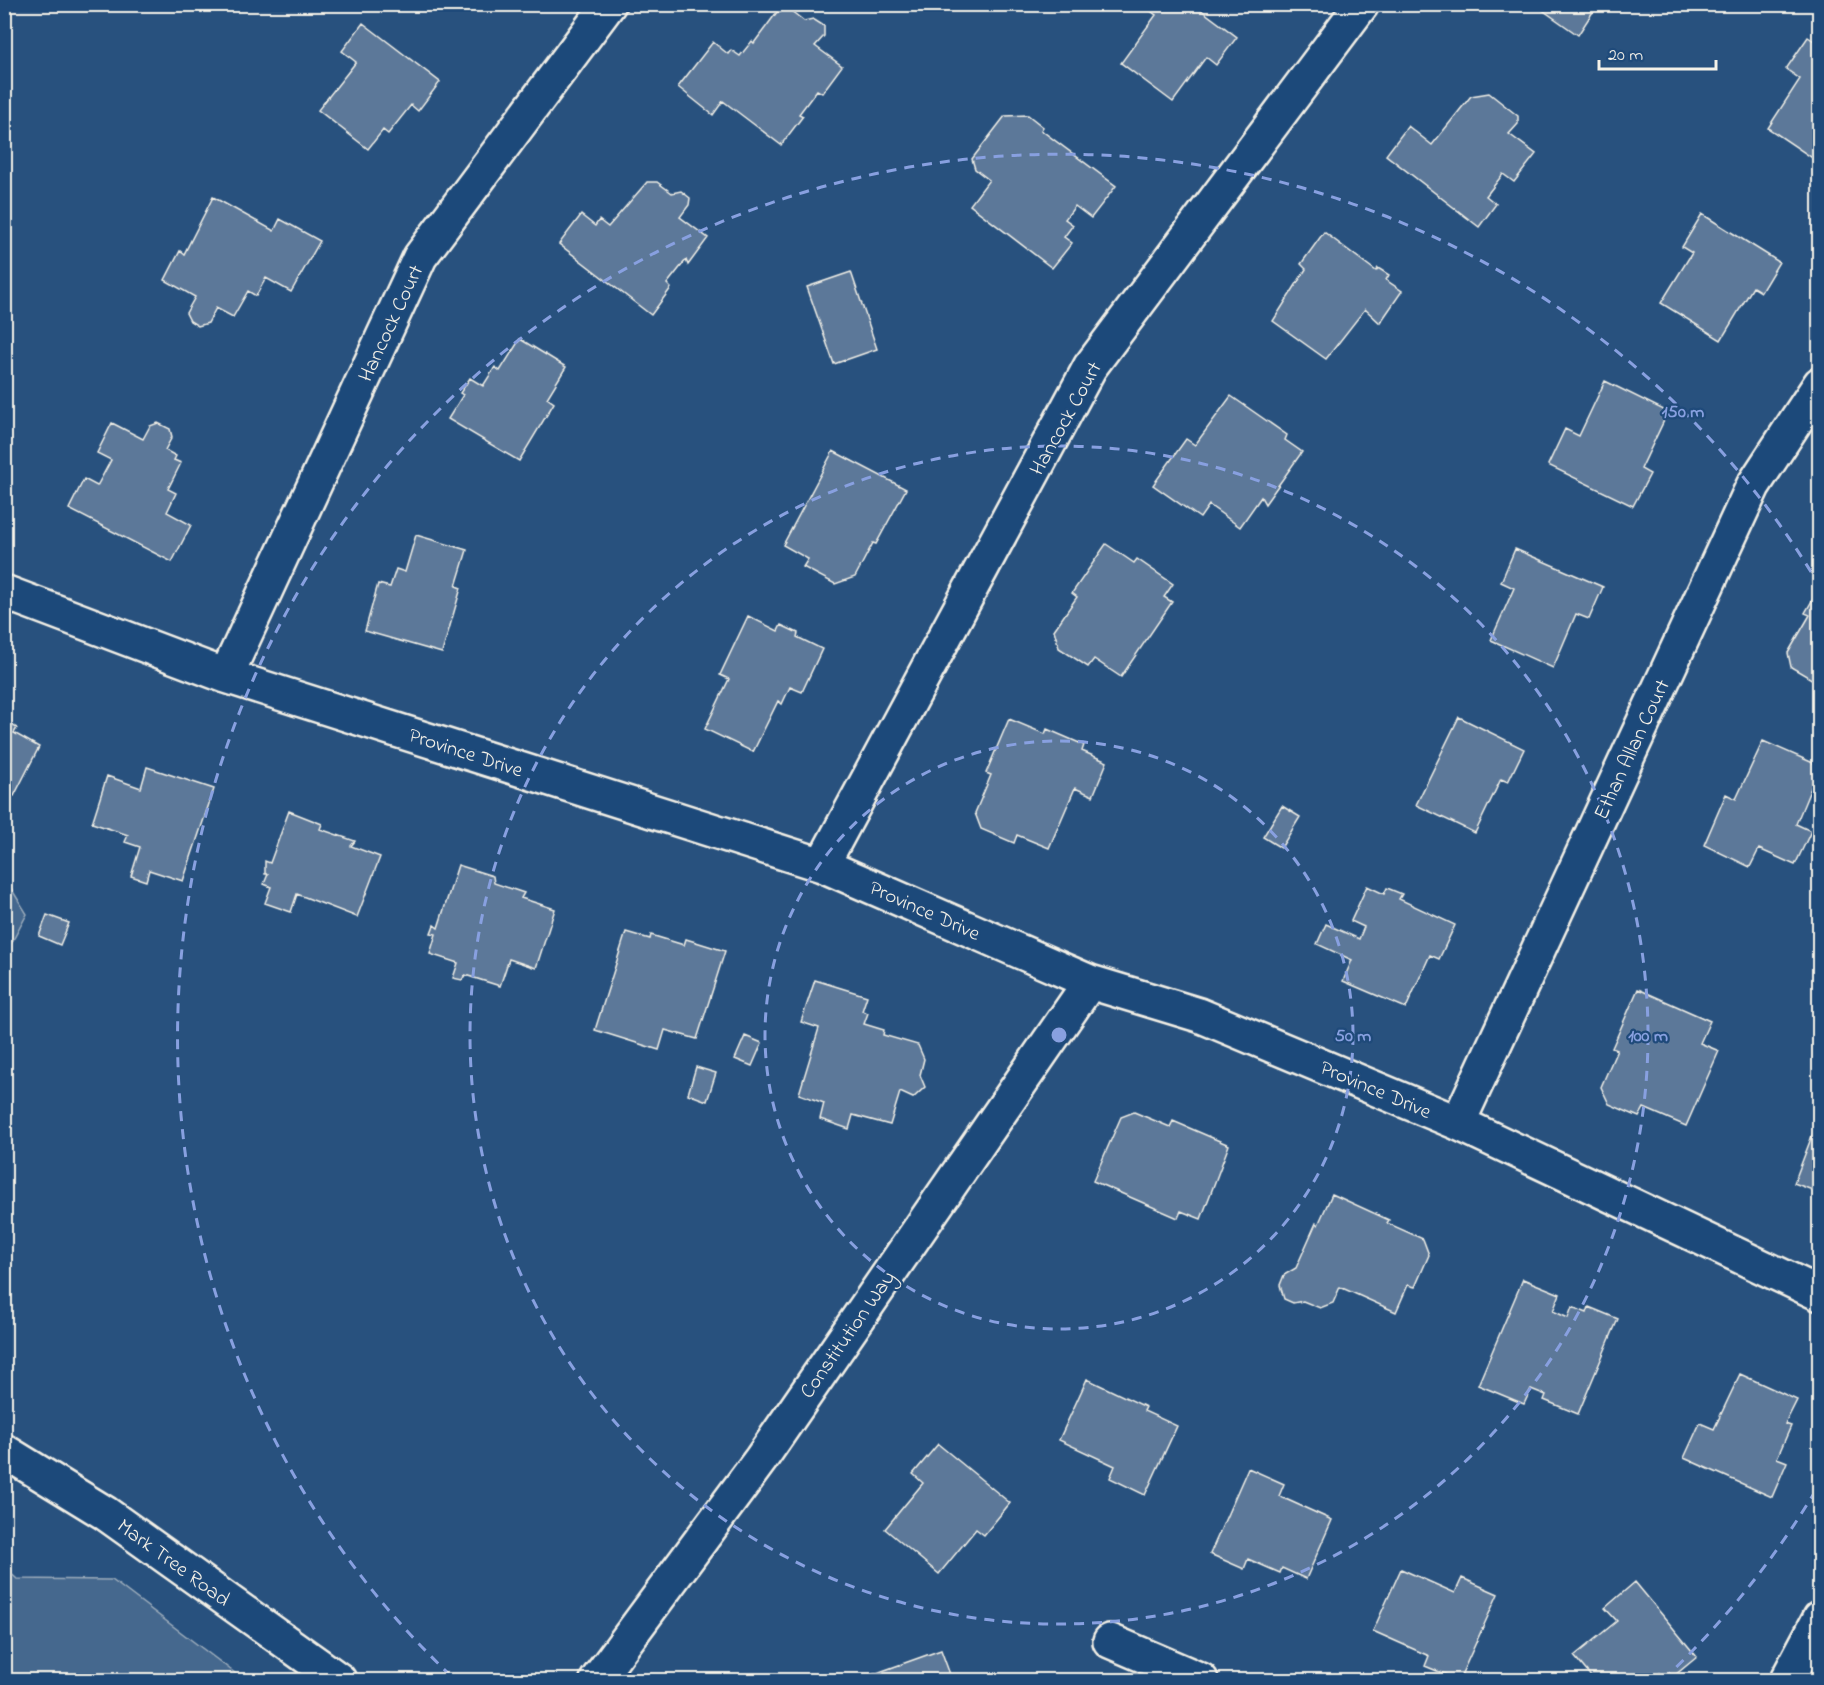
<svg xmlns="http://www.w3.org/2000/svg" width="1824" height="1685" font-family="'Indie Flower',sans-serif">
<style>
.green{fill:#45688e;stroke:#9cacbb;stroke-width:1.5}
.building{fill:#5b7899;stroke:#f4f1e8;stroke-width:1.5}
.lines{fill:none;stroke-linecap:round;stroke-linejoin:round}
.minor-casing{stroke:#f4f1e8;stroke-width:38}
.major-casing{stroke:#f4f1e8;stroke-width:38}
.minor{stroke:#1f4a7a;stroke-width:33}
.major{stroke:#1f4a7a;stroke-width:33}
.ring{fill:none;stroke:#88a0e0;stroke-width:3;stroke-dasharray:10 8}
.labels{text-anchor:middle;stroke-width:4.5;stroke-linejoin:round;paint-order:stroke}
.street-label{font-size:21px;fill:#f4f1e8;stroke:#1f4a7a}
.centre{fill:#88a0e0;stroke:#1f4a7a;stroke-width:3}
.ring-label{font-size:18px;text-anchor:middle;font-weight:bold;fill:#88a0e0;stroke:#1f4a7a;stroke-width:4.5;stroke-linejoin:round;paint-order:stroke}
</style>
<rect width="100%" height="100%" fill="#28517e"/>
<filter id="ink" filterUnits="userSpaceOnUse"><feTurbulence type="fractalNoise" baseFrequency=".0167" numOctaves="2"/><feDisplacementMap in="SourceGraphic" scale="12" xChannelSelector="R" yChannelSelector="G"/><feConvolveMatrix kernelMatrix="1 2 1 2 8 2 1 2 1" color-interpolation-filters="sRGB"/></filter>
<g filter="url(#ink)">
<!-- green -->
<path class="green" d="M4,877L27,914L5,955H4Z
M5,1568L17,1579L112,1580L244,1680H5Z"/>
<!-- building -->
<path class="building" d="M1141,4H1193L1237,37L1216,65L1206,57L1173,102L1121,63L1156,15Z
M1534,4H1598L1578,35Z
M790,10L804,21L813,19L824,26V36L815,46L842,66L822,93L817,90L799,114L803,116L781,145L723,101L713,115L678,87L713,42L728,54L731,50L740,56L752,41L754,43L777,12Z
M363,23L440,82L418,111L411,105L388,134L383,130L368,149L318,110L356,62L342,51Z
M1808,37L1820,45V163L1768,128L1800,79L1786,69Z
M1489,93L1518,116V124L1509,134L1536,154L1514,182L1503,174L1486,196L1496,204L1479,227L1386,155L1408,126L1432,145L1471,96Z
M1028,115L1043,127L1041,130L1116,186L1091,218L1075,206L1065,219L1073,225L1064,237L1072,243L1052,268L970,205L989,180L975,169L972,159L1005,116Z
M647,182H657L672,193L681,191L690,198L689,205L680,217L708,238L688,265L686,260L667,284L671,288L651,315L559,244L581,215L595,226L599,220L608,227Z
M213,197L274,231L280,219L320,241L291,292L266,278L256,296L248,291L233,317L216,308L208,323L198,326L190,321L186,313L195,297L165,280L180,251L184,254Z
M1702,214L1779,262L1761,292L1753,287L1721,340L1661,303L1692,253L1682,247Z
M1324,232L1376,271L1378,268L1389,275L1386,280L1402,291L1380,323L1365,309L1326,359L1273,321L1306,269L1301,264Z
M851,272L877,349L834,364L807,287Z
M520,339L566,367L547,398L554,403L519,461L448,419L463,395L460,393L470,378L483,386L495,367L500,371Z
M1605,381L1668,412L1641,469L1650,474L1633,506L1548,465L1565,429L1579,436Z
M1231,396L1287,435L1285,440L1302,452L1265,504L1261,497L1240,527L1209,505L1200,518L1153,485L1186,439L1195,445Z
M112,423L143,439L150,426L158,423L170,429L172,437L165,450L176,456L174,460L181,463L168,489L176,493L167,512L191,525L172,562L69,509L84,479L97,486L111,460L97,453Z
M833,451L906,489L876,544L873,543L855,577L835,584L803,567L808,559L783,545Z
M416,535L467,550L456,586L461,588L442,653L365,631L378,584L390,587L396,569L405,572Z
M1106,544L1134,563L1137,559L1173,584L1164,597L1172,602L1121,677L1094,659L1088,667L1059,648L1054,630L1077,597L1072,593Z
M1515,549L1603,587L1589,619L1576,614L1553,668L1491,640L1514,588L1501,582Z
M1820,587V684L1791,667L1788,653L1810,615L1805,613Z
M748,616L778,631L781,625L798,633L797,637L822,649L802,692L790,687L782,704L778,701L753,752L705,729L729,679L720,675Z
M1459,717L1524,749L1508,782L1501,779L1475,833L1416,805Z
M1009,719L1045,734L1047,729L1084,745L1082,751L1107,762L1093,796L1075,788L1049,848L1017,835L1014,843L981,829L975,813L991,775L986,773Z
M4,721L17,728L14,733L39,747L14,796L4,791Z
M1763,741L1820,766L1796,824L1811,831L1795,865L1759,849L1750,867L1704,845L1726,794L1736,799Z
M147,767L214,789L183,881L149,870L146,881L131,876L140,847L125,842L128,835L92,823L107,776L141,788Z
M1282,806L1300,817L1281,848L1263,837Z
M289,811L322,824L320,829L355,841L351,846L380,857L357,917L297,894L291,912L265,903L271,887L264,884L268,874H265V861L270,863Z
M458,865L493,876L494,883L524,893L521,898L555,909L536,968L509,959L500,986L465,975L462,980L453,978L458,963L430,954L436,934L431,933L434,925L438,928Z
M1367,886L1384,894L1387,888L1402,894L1399,899L1455,925L1439,959L1430,955L1406,1008L1343,981L1352,960L1317,944L1326,924L1359,939L1364,927L1351,921Z
M47,915L69,923L60,945L39,936Z
M626,932L650,939L651,935L684,945L686,939L725,951L697,1039L665,1030L659,1050L595,1030Z
M815,980L867,996L862,1011L868,1013L864,1024L884,1030L883,1035L918,1045L924,1059L920,1075L925,1087L913,1098L900,1092L890,1125L853,1115L849,1129L820,1119L824,1103L799,1094L819,1028L801,1022Z
M1638,989L1710,1021L1700,1043L1719,1051L1686,1126L1644,1108L1639,1117L1609,1104L1601,1087L1617,1050L1612,1048Z
M745,1036L762,1043L752,1066L735,1059Z
M696,1067L716,1073L707,1101L688,1094Z
M1134,1112L1170,1127L1173,1121L1229,1145L1201,1219L1181,1211L1178,1218L1093,1181L1121,1117Z
M1820,1115V1193L1794,1183Z
M1332,1194L1389,1220L1387,1223L1423,1239L1429,1255L1415,1287L1408,1285L1396,1312L1340,1287L1333,1303L1320,1308L1303,1301L1293,1303L1284,1299L1280,1285L1284,1275L1296,1268L1316,1223L1318,1225Z
M1523,1279L1560,1294L1553,1311L1568,1318L1572,1307L1587,1313L1589,1307L1618,1319L1578,1414L1544,1400L1546,1395L1531,1389L1524,1404L1478,1385Z
M1740,1374L1797,1400L1785,1424L1791,1426L1777,1458L1787,1462L1772,1497L1684,1458L1700,1423L1714,1429Z
M1087,1379L1146,1407L1144,1411L1177,1426L1145,1495L1110,1478L1115,1466L1059,1440Z
M938,1444L1010,1503L984,1535L976,1529L939,1574L885,1529L923,1483L913,1474Z
M1248,1468L1284,1484L1279,1496L1332,1520L1306,1579L1282,1568L1280,1573L1248,1559L1244,1569L1210,1554Z
M1401,1569L1455,1593L1462,1578L1498,1594L1459,1680L1425,1666L1429,1656L1373,1631Z
M1635,1582L1697,1657L1669,1680L1660,1673L1651,1680H1594L1574,1656L1617,1621L1605,1608Z
M941,1650L952,1680H857Z"/>
<g class="lines">
<!-- minor casing -->
<g class="minor-casing">
<path id="minor" d="M4,592L226,676L822,865L1090,982L1199,1015L1458,1123L1820,1294
M226,676L420,257L609,4
M822,865L1090,367L1362,4
M1458,1123L1753,486L1820,384
M1110,1641L1201,1680
M597,1680L761,1459L1090,982
M1787,1680L1820,1618"/>
</g>
<!-- major casing -->
<g class="major-casing">
<path id="major" d="M4,1451L105,1513L339,1680"/>
</g>
<!-- minor -->
<use href="#minor" class="minor"/>
<!-- major -->
<use href="#major" class="major"/>
</g>
</g>
<!-- distance rings -->
<g class="ring">
<circle cx="1059" cy="1035" r="294"/>
<circle cx="1059" cy="1035" r="589"/>
<path d="M1816 1490A883 883 0 0 1 1667 1676M451 1676A883 883 0 1 1 1816 580"/>
</g>
<g class="labels">
<!-- street labels -->
<g class="street-label">
<text transform="translate(390 323) rotate(-65)" y="7">Hancock Court</text>
<text transform="translate(1065 418) rotate(-61)" y="7">Hancock Court</text>
<text transform="translate(1631 749) rotate(-65)" y="7">Ethan Allan Court</text>
<text transform="translate(466 752) rotate(18)" y="7">Province Drive</text>
<text transform="translate(925 910) rotate(24)" y="7">Province Drive</text>
<text transform="translate(1376 1089) rotate(23)" y="7">Province Drive</text>
<text transform="translate(847 1334) rotate(-55)" y="7">Constitution Way</text>
<text transform="translate(174 1562) rotate(36)" y="7">Mark Tree Road</text>
</g>
</g>
<circle cx="1059" cy="1035" r="9" class="centre"/>
<g class="ring-label">
<text x="1683" y="417">150 m</text>
<text x="1353" y="1041">50 m</text>
<text x="1648" y="1041">100 m</text>
</g>
<!-- margin -->
<rect width="1824" height="1685" fill="none" stroke="#1f4a7a" stroke-width="24"/>
<rect x="12" y="12" width="1800" height="1661" fill="none" stroke="#f4f1e8" stroke-width="2" filter="url(#ink)"/>
<!-- scale -->
<path d="M1599 60v9h117v-9" fill="none" stroke="#f4f1e8" stroke-width="3"/>
<text x="1608" y="60" font-size="18" fill="#f4f1e8" stroke="#1f4a7a" stroke-width="4.5" paint-order="stroke">20 m</text>
</svg>
